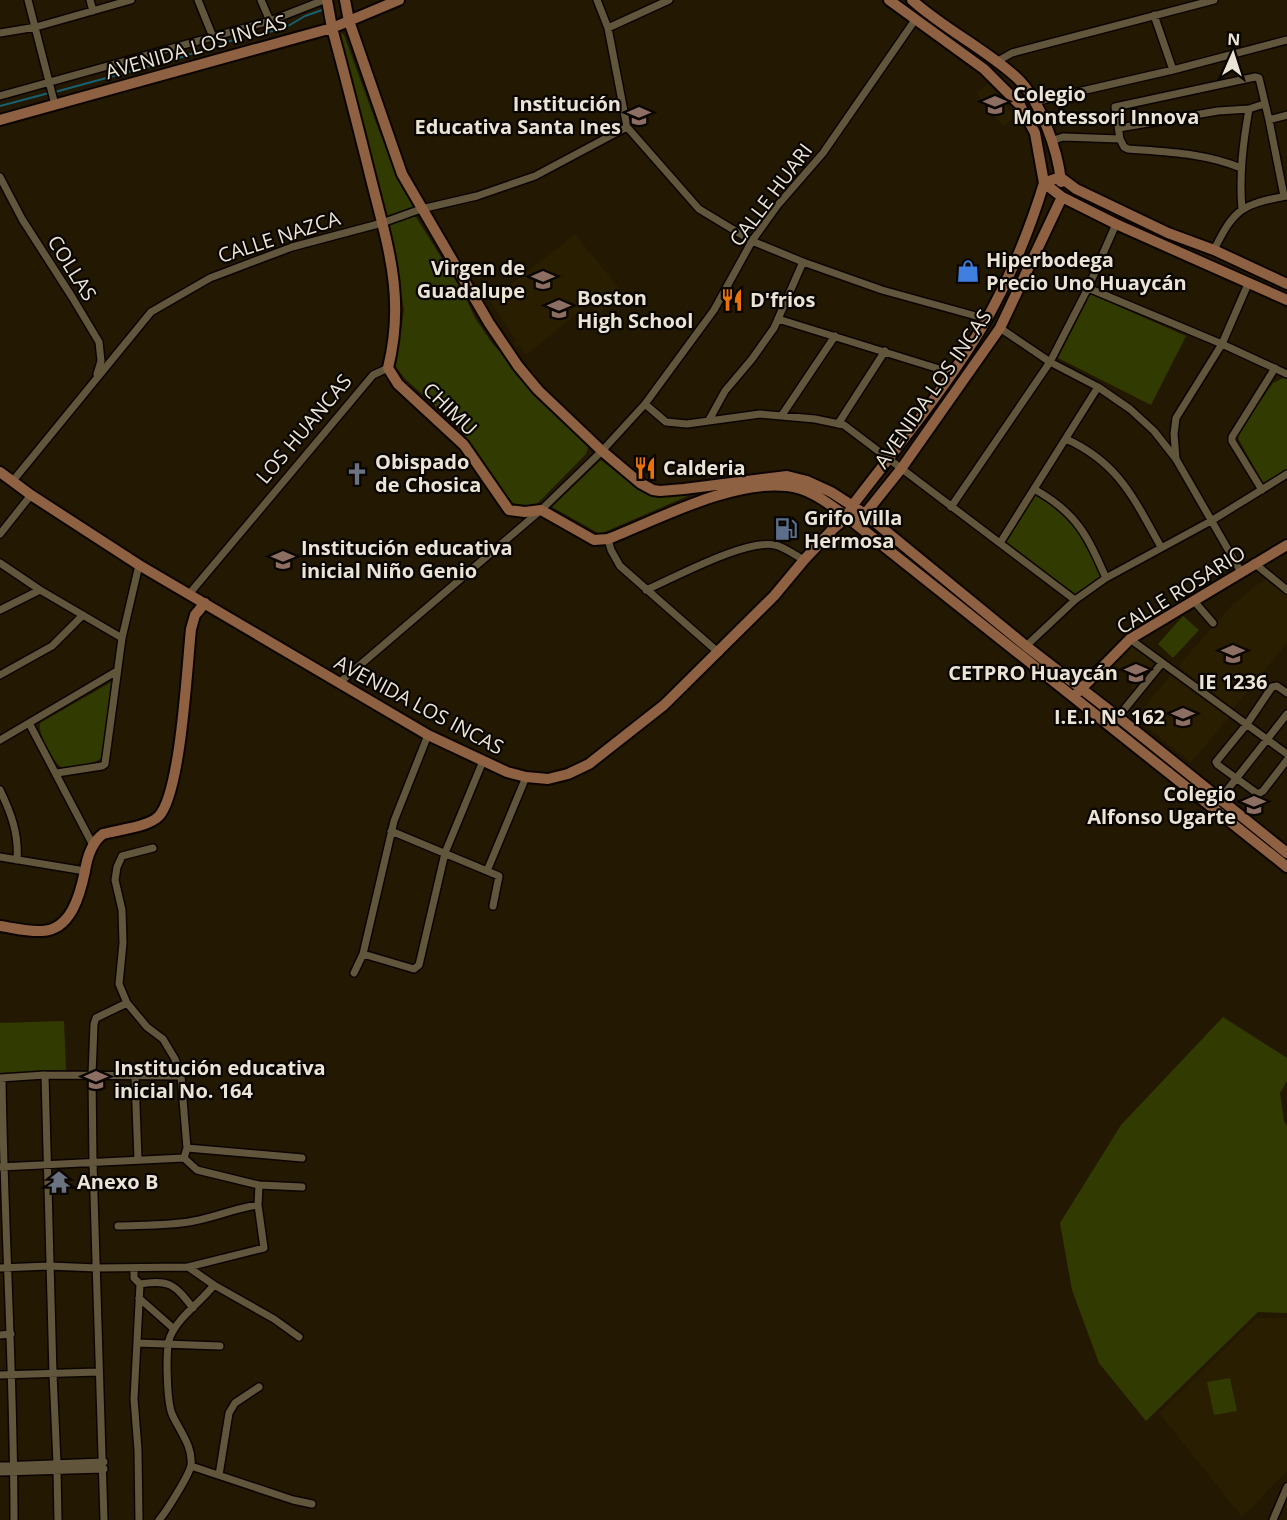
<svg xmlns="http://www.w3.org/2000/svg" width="1287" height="1520" font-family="'Open Sans',sans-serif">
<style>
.built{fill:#2a1e00}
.green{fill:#313a00}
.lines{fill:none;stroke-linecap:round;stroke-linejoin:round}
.stream{stroke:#176073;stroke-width:2}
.street-casing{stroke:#0c0400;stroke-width:10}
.secondary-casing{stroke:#0c0400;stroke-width:14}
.street{stroke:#61563c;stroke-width:7}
.secondary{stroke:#8e6142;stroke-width:10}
.labels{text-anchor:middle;stroke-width:4.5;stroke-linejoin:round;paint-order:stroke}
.street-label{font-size:20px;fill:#ebe4d6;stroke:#090501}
.poi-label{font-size:20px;font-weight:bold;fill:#ebe4d6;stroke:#090501;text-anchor:start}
</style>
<rect width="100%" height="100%" fill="#231902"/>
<!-- built -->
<path class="built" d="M988,84L1015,117L1003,126L976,93Z
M575,234L623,293L598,314L589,304L526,355L519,345L517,347L514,343L516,341L490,301Z
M1265,579L1287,596V643L1233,709L1178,666L1233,604Z
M1133,645L1157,664L1133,690L1130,687L1135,681L1112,664Z
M1172,673L1230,716L1191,763L1136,718Z
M1256,1318H1287V1471L1242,1517L1159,1413Z"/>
<!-- green -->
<path class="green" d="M339,32L344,35L379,131L414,209L378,219L337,34Z
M409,217H416L464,294L475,318L492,343L587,443L588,448L586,454L535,506C528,510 518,507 511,502L456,424L405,379L396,367L404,310L398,276L386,227L391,222Z
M1090,294L1186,336L1151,405L1058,358Z
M1283,378L1287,379V470L1263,483L1239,440L1238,433L1273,383Z
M601,460L639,490L649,493L697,492L600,534L552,507Z
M1034,495C1076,518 1084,535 1103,578L1074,597L1003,542Z
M1183,616L1199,630L1173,658L1158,644Z
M113,681L103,756C98,763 72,771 63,768C54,765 37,732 40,723Z
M1223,1017L1287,1058V1081L1280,1093L1284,1121L1287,1126V1313L1258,1312L1146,1421L1099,1363L1072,1290L1060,1223L1121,1125Z
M64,1021L66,1071L0,1073V1023Z
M1230,1378L1237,1411L1214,1415L1207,1382Z"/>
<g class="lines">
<!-- stream -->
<path class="stream" d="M55,92L176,59L242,37L283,29L305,16L325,9
M0,106L49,93"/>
<!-- street casing -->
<g class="street-casing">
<path id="street" d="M28,0L55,105
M90,0L93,11
M198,0L213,37
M261,0L270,21
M597,0L608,28L627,127L699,209L752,241L803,262L882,290L987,319
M1154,15L1173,70
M608,28L669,0
M0,33L36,27L131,0
M996,62L1012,53L1214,0
M0,96L270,21L324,0
M1034,102L1173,70L1287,40
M1269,120L1287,115
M1119,128L1218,111L1249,109L1264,104
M1051,141L1063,137L1120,139
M1241,168C1205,153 1167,152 1128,149L1124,147L1120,139L1115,107L1255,77L1259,78L1269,120L1284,196
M0,177L22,219L72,297L99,342L101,361L97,374
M1242,210C1239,175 1243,143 1249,109
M1214,250C1234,209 1242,204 1287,196
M1088,288L1222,344L1287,374
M778,319L952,373
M1000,328L1050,362L1098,387L1130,409L1154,431L1176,459L1241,572
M645,404L666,422L687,424L760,414L815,419L844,425L1075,600
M782,415L835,336
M709,420L725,391L752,359L774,328L803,262
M838,424L885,351
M1066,439C1119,463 1134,499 1161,547
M1176,459L1174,434L1176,418L1222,344L1248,284
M12,482L151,312L210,278L292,247L382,223L421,209L477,196L535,176L627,127
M1034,489C1077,513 1087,535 1106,578
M1262,490L1232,441V437L1275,368
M951,507L1050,362L1088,288L1116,224
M0,534L31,495
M608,539L611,550L620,566L719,653
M1000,543L1098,387
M0,563L40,590L122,638
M1254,563L1287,590
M646,590C676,577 745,539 775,545C784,547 795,555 804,560
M190,593L373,375L388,368
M1194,601L1213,623
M0,610L40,590
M1130,639L1287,754
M1026,646L1075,600L1106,578L1211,521L1287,474
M0,675L52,646L83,615
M339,683L541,510L602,451L645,404L714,310L752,241L777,206L823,153L915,20
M1287,693L1277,686L1272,687L1247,724L1216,762L1218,765L1258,794L1263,791L1287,760
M1118,717L1162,663
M29,723L93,845
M0,740L117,671
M57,773L102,766L105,764L122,638L139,565
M0,790C11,813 19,834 17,860
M1213,808L1287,714
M391,831L499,876L493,906
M153,848L122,856L117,867L115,880L122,910L123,943L119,984L127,1003L147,1027L163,1039L175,1059L181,1076L187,1148L184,1158
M0,857L85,871
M487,871L526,777
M363,954L414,969L419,965L445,853L483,761
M354,973L363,954L394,821L428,735
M45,1075L53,1374L57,1463
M135,1077L138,1160
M0,1078L45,1075L181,1076
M2,1078C4,1225 14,1372 14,1520
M187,1148L302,1158
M0,1167L184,1158L197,1170L259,1185L302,1187
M118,1226C143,1225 169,1226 194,1221C216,1217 236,1208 258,1205
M188,1267L264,1248L258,1205L259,1185
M0,1268L49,1266L97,1268L188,1267L214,1285L274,1319L299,1337
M134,1268V1278L140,1284
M140,1284C170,1279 175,1285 193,1308
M139,1298L174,1329
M0,1335L11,1334
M137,1343L220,1346
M0,1375L98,1372
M0,1466L104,1462
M191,1466L293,1500L312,1504
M57,1470L58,1520
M0,1472L104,1469
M219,1475L229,1413L235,1403L259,1387
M104,1520L93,1163L92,1075L94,1024L96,1018L127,1003
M139,1520L138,1450L134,1399L140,1284
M159,1520C166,1512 190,1474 191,1465C193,1446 179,1430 172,1414C167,1402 165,1349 170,1337C178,1317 201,1302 214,1285
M1273,1520L1287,1487"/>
</g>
<!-- secondary casing -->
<g class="secondary-casing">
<path id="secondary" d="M327,0L332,28C346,79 359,131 372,183C389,250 405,299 388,368L398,384L464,445L509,510L525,512L541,510L594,540L608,539C659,519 731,480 787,486C810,488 829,504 847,517L1287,867
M345,0L349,21L402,174L489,323L518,366L538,390L602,451L640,483L653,490L660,491L684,489L787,476L807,481L831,492L865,514L1026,646L1118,717L1287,853
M889,0L984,69L1020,105L1035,133L1044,183L1062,197L1116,224L1287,300
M912,0C944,29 984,48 1016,77C1040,99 1058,150 1061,182
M0,120L332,28L399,0
M1044,183L1060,177L1076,189L1168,233L1214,250L1287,284
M0,472L31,495L139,565L428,735L507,772L526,777L548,779L568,774L589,764L664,705L774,596L804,560L833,529L847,517L852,506C897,447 951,382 988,317C1011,275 1030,229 1044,183
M859,515L865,514L901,469L1000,328L1062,197
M1078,692L1130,639L1287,545
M0,926C14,928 28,932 42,931C71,930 80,895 85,871C87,858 91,843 103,834C117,830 149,827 159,816C181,792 187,666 191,629L195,615L205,603"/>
</g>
<!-- street -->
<use href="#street" class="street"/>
<!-- secondary -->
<use href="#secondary" class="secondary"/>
</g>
<!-- icons -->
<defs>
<g id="school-bare" transform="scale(1.8)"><path d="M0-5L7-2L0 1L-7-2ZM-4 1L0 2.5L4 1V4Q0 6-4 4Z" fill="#8d6e63" stroke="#090501" stroke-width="2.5" paint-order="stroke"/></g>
<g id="shop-bare" transform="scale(1.8)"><path d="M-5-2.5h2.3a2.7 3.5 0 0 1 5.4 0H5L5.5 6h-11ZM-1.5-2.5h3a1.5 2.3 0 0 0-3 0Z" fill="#3f7fe0" stroke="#090501" stroke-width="2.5" paint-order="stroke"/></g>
<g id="restaurant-bare" transform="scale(1.8)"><path d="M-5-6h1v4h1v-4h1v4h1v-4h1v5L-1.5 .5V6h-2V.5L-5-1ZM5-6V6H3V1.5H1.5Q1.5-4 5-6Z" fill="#e8710a" stroke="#090501" stroke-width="2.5" paint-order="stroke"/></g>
<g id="church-bare" transform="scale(1.8)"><path d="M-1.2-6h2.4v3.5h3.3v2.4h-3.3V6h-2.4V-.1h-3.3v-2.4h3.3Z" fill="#6b7280" stroke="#090501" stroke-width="2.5" paint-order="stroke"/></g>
<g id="fuel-bare" transform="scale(1.8)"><path d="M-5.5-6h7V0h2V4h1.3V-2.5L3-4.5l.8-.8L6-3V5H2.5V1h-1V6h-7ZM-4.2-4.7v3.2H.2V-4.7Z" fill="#5c6f8a" stroke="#090501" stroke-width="2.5" paint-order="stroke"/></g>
<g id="university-bare" transform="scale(1.8)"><path d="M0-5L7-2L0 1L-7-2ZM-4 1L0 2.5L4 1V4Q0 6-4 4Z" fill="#8d6e63" stroke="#090501" stroke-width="2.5" paint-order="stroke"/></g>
<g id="temple-bare" transform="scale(1.8)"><path d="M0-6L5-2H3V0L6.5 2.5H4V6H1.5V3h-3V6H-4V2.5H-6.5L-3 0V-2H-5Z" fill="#6b7280" stroke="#090501" stroke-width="2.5" paint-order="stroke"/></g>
</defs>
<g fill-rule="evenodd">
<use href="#school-bare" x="995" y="105"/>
<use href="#school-bare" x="639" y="116"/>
<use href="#shop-bare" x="968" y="271"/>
<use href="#school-bare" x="543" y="280"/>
<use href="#restaurant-bare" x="732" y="300"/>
<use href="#school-bare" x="559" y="309"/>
<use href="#restaurant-bare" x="645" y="468"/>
<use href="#church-bare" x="357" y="474"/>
<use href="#fuel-bare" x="786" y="529"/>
<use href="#school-bare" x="283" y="560"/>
<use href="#school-bare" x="1233" y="654"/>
<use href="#university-bare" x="1136" y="673"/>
<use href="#school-bare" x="1183" y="717"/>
<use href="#school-bare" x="1254" y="805"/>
<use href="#school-bare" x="96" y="1080"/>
<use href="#temple-bare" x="59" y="1182"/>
</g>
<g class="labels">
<!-- street labels -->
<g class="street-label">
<text transform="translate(196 47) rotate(-16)" y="7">AVENIDA LOS INCAS</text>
<text transform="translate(771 195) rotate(-53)" y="7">CALLE HUARI</text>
<text transform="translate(279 237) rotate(-18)" y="7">CALLE NAZCA</text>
<text transform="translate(72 268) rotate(58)" y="7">COLLAS</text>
<text transform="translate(933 389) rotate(-55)" y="7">AVENIDA LOS INCAS</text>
<text transform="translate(450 409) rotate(44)" y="7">CHIMU</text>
<text transform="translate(304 429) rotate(-50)" y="7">LOS HUANCAS</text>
<text transform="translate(1181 590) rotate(-32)" y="7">CALLE ROSARIO</text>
<text transform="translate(419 705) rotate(28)" y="7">AVENIDA LOS INCAS</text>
</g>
<!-- poi labels -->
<g class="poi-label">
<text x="1013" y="101">Colegio<tspan x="1013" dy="23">Montessori Innova</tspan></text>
<text x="621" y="111" text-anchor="end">Institución<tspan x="621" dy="23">Educativa Santa Ines</tspan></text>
<text x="986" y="267">Hiperbodega<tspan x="986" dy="23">Precio Uno Huaycán</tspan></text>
<text x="525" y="275" text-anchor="end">Virgen de<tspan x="525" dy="23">Guadalupe</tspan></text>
<text x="577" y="305">Boston<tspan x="577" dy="23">High School</tspan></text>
<text x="750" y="307">D'frios</text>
<text x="375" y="469">Obispado<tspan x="375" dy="23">de Chosica</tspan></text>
<text x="663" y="475">Calderia</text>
<text x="804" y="525">Grifo Villa<tspan x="804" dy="23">Hermosa</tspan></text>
<text x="301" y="555">Institución educativa<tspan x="301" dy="23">inicial Niño Genio</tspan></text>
<text x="1118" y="680" text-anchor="end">CETPRO Huaycán</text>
<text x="1233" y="689" text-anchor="middle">IE 1236</text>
<text x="1165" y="724" text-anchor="end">I.E.I. N° 162</text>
<text x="1236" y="801" text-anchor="end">Colegio<tspan x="1236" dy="23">Alfonso Ugarte</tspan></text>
<text x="114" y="1075">Institución educativa<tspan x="114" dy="23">inicial No. 164</tspan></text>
<text x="77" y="1189">Anexo B</text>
</g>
</g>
<!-- north arrow -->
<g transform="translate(1233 54) rotate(3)" stroke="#090501" stroke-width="4.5" paint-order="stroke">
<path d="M0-4.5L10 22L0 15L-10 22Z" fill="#ebe4d6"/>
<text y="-9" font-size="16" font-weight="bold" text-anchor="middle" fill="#ebe4d6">N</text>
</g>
</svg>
